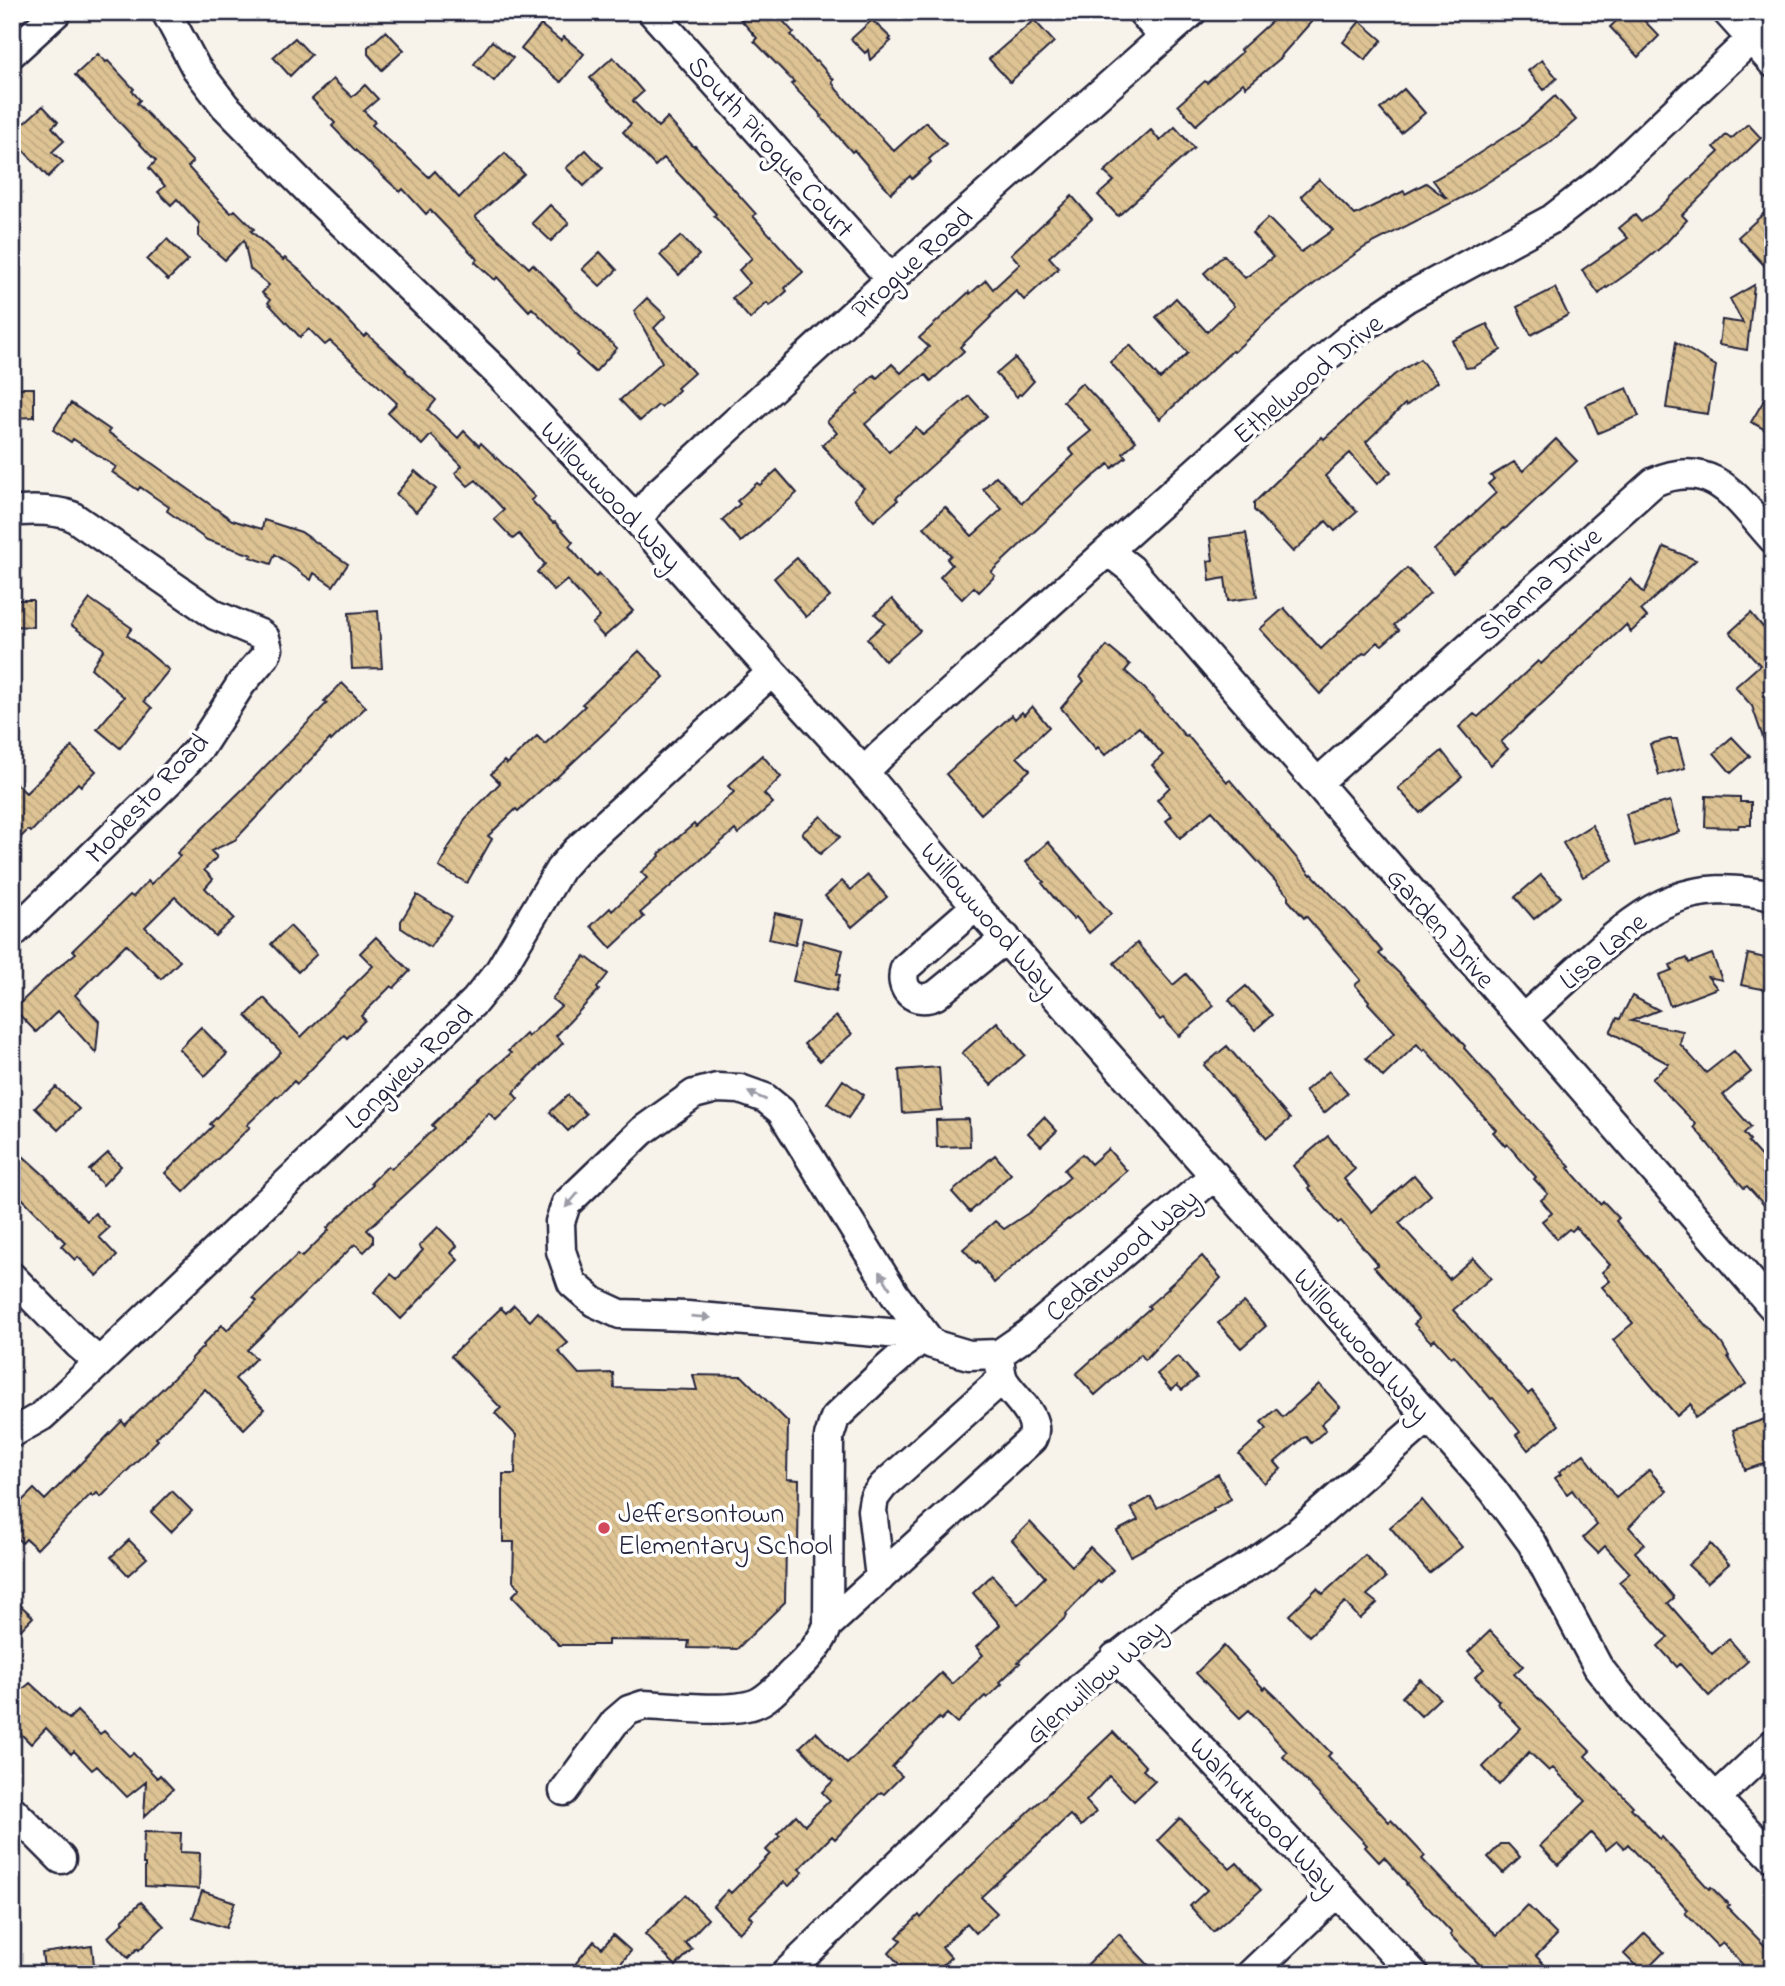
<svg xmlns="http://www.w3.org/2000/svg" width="1785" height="1986" font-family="'Indie Flower',sans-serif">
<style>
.building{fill:url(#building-back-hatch);stroke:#22223b;stroke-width:2}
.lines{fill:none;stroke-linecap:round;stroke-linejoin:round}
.minor-casing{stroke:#22223b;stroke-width:33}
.minor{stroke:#fff;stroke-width:28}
.oneway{fill:#9c9ca7}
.poi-dot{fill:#d1495b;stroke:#fff;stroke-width:2.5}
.labels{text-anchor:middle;stroke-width:7;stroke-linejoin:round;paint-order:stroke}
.street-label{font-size:28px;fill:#22223b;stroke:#fff}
.poi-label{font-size:28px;fill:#22223b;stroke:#fff;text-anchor:start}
</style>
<defs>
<pattern id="building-back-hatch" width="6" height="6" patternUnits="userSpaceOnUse" patternTransform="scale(1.75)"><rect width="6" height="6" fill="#dec494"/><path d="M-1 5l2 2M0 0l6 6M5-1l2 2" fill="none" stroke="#bea880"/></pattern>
</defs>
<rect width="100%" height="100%" fill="#f8f3ea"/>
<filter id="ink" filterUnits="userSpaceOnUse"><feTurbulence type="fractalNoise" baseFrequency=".0143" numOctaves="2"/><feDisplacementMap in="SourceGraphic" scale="14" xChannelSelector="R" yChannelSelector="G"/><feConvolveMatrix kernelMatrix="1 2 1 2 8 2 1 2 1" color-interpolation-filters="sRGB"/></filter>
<g filter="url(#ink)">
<!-- building -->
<path class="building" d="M734,12H775L794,33L791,35L815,62L817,61L834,80L832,82L837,90L894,151L926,122L946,144L929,159L931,162L912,179L910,176L891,193L854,150L852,152L821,117L822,116L791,84L794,82L754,41L757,38Z
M1261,12H1320L1281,56L1282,57L1246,87L1243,83L1196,125L1178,105L1205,81L1207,83L1242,52L1240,50L1272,21Z
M1626,12H1636L1659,36L1638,57L1610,27Z
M872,20L891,38L889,40L891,41L870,60L868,50L865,53L851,39Z
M1034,20L1054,42L1010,82L989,59Z
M1360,21L1382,40L1365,60L1343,42Z
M541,25L561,41L564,37L584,54L561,82L521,49Z
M386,31L404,50L382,70L368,54V47Z
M295,38L311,55L290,76L273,57Z
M492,41L513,58L494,81L474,64Z
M98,54L106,62L108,61L134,89L132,91L140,100L137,103L193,162L188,167L218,200L231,213L235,210L254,229L251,231L283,260L285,258L303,273L364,337L367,334L406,370L405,371L436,400L428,410L458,438L464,431L479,446L481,443L512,473L535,497L531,500L553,523L555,522L573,542L569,546L581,560L596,577L599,573L633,611L604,637L592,624L600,617L567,580L554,591L537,572L545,564L519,534L513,539L494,519L504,510L476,480L468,486L455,473L462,466L431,435L422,445L388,413L397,403L330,341L325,345L309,329L300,337L268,303L270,300L262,293L269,285L250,269L244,240L225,260L199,237V223L177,199L171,205L158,192L165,186L149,168L156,161L75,75Z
M613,57L643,92L633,101L658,127L667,118L694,147L695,146L756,214L753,216L803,272L785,288L787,291L770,306L767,303L750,319L732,298L750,283L739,270L752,258L714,216L716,214L664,158L655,166L623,132L631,124L590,78Z
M1542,60L1557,78L1544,90L1528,71Z
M333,79L352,97L365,85L378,99L364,111L375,122L372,125L429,177L435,171L459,198L483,173L505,153L524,174L475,217L529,268L533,264L566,298L565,299L577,312L617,348L595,372L576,355L578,353L532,308L529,311L497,277L495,280L475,262L477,259L430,210L426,214L403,189L400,192L353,148L332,126L335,123L312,99Z
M1404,89L1425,113L1401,133L1380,109Z
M1555,96L1576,120L1548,144L1469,194L1365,247L1323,277L1268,320L1234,352L1232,351L1160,419L1110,362L1130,345L1160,379L1188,353L1156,317L1176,298L1207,332L1234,306L1204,273L1224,255L1245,278L1273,257L1252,233L1268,218L1301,252L1333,230L1301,196L1319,179L1355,215L1404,191L1405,194L1426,183L1447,199L1433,180L1464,163L1523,125Z
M43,106L58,122L52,127L64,141L52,152L63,162L48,177L12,138V134Z
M1748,124L1761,138L1682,215L1687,220L1665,244L1641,264L1607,288L1606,287L1599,294L1582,270L1628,238L1619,228L1635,215L1641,222L1658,209L1719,152L1714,147L1726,135L1731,139Z
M1175,127L1194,148L1118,216L1098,195L1114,181L1104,172L1151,130L1160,141Z
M586,150L603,168L584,186L566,168Z
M1072,196L1092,219L1049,257L1059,268L1024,300L1016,291L990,316L991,317L960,347L964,351L931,381L926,375L910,385L865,424L889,452L916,427L923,435L969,396L987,416L896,498L898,500L874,521L854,499L864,488L841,467L822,445L837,433L827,421L859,393L857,391L874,375L877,378L892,364L901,373L929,347L919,338L969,292L970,294L986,280L993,289L1020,264L1011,254Z
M550,205L569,223L551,241L532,223Z
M1773,205V275L1738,237Z
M681,236L699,255L679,275L660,255Z
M167,239L188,260L168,280L147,260Z
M600,252L617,270L600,286L582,269Z
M1754,285L1747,350L1719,345L1722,320L1743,323L1730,299Z
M1555,288L1568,315L1531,335L1517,307Z
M647,298L666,316L654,328L694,373L677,388L679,390L661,407L658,405L640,421L620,400L662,362L634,311Z
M1487,324L1501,350L1474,367L1466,368L1452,341Z
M1676,342L1716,366L1708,414L1666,408Z
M1015,358L1034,381L1021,395L1019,394L1017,397L996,374Z
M1420,359L1437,382L1406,406L1405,404L1366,442L1391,472L1377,484L1350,453L1325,476L1357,512L1335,531L1326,521L1293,552L1254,510V503L1322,437L1324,439L1394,375Z
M1082,383L1136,441L1123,453L1126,457L1112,468L1109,464L1093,477L991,572L995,576L979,592L974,587L962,599L940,577L952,565L947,559L951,555L924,527L945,507L972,536L1002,509L983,489L996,476L1022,503L1074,455L1069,449L1091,431L1063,401Z
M1773,385V434L1751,422Z
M12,388H34V417L12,418Z
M1627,388L1639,416L1598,433L1586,405Z
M71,403L110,430L108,432L232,520L262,529L264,520L301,532L348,564L333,586L314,573L311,580L275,554L271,564L250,557L252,555L207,540L167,511L169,507L140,487L138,490L112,472L116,467L73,439L71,442L53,430Z
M1556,439L1577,461L1505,529L1504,528L1453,573L1434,550L1496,493L1488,484L1494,479L1491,476L1514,462L1523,471Z
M777,470L797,493L741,542L722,520L740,504L737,501L757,483L760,485Z
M415,471L436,489L416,512L396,494Z
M1246,533L1257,597L1228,601L1225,578L1210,581L1208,561L1213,560L1210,538Z
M1664,547L1696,560L1641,610L1647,617L1631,632L1626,625L1501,742L1508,749L1491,765L1459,727L1474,714L1478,717L1538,661L1541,664L1631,579L1644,593Z
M797,558L830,597L806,617L774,578Z
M1407,568L1430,593L1394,625L1399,630L1389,639L1382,645L1378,642L1365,654L1363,653L1320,694L1260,629L1284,608L1321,649Z
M90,599L132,628L127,635L169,670L144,701L152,708L120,748L97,729L124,697L91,668L104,649L71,625Z
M892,599L920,631L885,661L867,639L885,623L875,614Z
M12,600H33V627L12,626Z
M378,611L382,668L352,669L349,613Z
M1751,613L1763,627L1773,618V757L1770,758L1752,706L1735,687L1760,665L1730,632Z
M1107,646L1130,665L1125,671L1145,689L1185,736L1187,735L1227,782L1230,780L1311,875L1312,874L1368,934L1382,951L1379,954L1401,975L1465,1046L1464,1048L1557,1152L1570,1167L1568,1168L1600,1204L1603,1201L1619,1218L1616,1221L1722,1344L1729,1356L1728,1357L1746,1384L1695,1418L1691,1404L1677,1416L1613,1340L1633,1323L1602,1287L1610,1281L1602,1272L1610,1265L1576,1227L1572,1231L1569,1229L1557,1239L1542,1221L1552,1213L1541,1200L1548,1194L1534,1179L1536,1177L1507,1144L1505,1146L1493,1132L1496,1130L1464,1094L1425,1049L1423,1051L1417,1044L1383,1077L1366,1058L1395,1032L1368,1003L1369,1001L1355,985L1361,980L1306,916L1304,918L1288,900V895L1212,811L1180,838L1166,821L1172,816L1157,800L1170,787L1152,765L1163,755L1139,727L1105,755L1098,747L1096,749L1061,708L1084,681L1080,677Z
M639,651L664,677L554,780L553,779L518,811L516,809L488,836L492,839L467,883L439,867L448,851H446L457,835L465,819L500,783L491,774L504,761L507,764L537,736L545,744L585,706L582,704Z
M342,683L366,707L331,741L330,739L235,840L211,851L217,857L204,870L213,879L205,888L234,918L215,936L175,897L145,927L180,961L161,979L126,944L75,995L99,1021L96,1053L58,1011L36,1032L14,1009L49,975L76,953L73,950L130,895L133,897L148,881L151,884L180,856L177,853L247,785L327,703L324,701Z
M1032,706L1049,727L1017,757L1030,770L981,814L946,774L1012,715L1015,719L1022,712L1024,715Z
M1732,737L1750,756L1731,773L1714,753Z
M1669,739H1677L1685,768L1659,775L1650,744Z
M72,747L96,771L81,786L78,783L31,832L28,830L12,846V780L26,793Z
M1442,751L1462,777L1420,813L1398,788Z
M762,755L781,777L764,794L773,803L738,834L735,830L640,913L644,917L611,948L591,926L610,908L612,911L647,878L641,872L660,856L659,854L694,824L696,827L734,792L728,786Z
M1706,796L1740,797V802H1751V825H1739L1738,828L1705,827Z
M1670,801L1679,832L1635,846L1626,814Z
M821,816L840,837L820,854L802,833Z
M1592,825L1613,860L1583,877L1563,843Z
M1048,842L1111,914L1089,933L1076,917L1073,919L1059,904L1042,883L1044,882L1026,862Z
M868,875L887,897L852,927L825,896L842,881L851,890Z
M1541,875L1561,897L1534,919L1515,897Z
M417,895L451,916L430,947L401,928V921Z
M775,913L801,919L795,945L769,939Z
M290,926L317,954L298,972L271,944Z
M376,937L410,971L394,988L391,986L361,1016L365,1020L347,1038L344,1035L297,1084L294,1081L278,1097L277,1096L247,1125L250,1127L184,1192L165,1173L213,1126L210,1124L281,1052L246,1016L264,998L301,1037L373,966L360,953Z
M803,940L843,950L837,974L840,975L836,991L793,981Z
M1137,943L1173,985L1186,974L1214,1006L1179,1036L1163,1018L1160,1020L1114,963Z
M1712,954L1722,980L1708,977L1717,988L1670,1006L1659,975L1672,970L1670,965L1687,958L1689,963Z
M1748,954L1773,960V991L1741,985Z
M585,956L608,974L597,988L599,990L556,1036L563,1043L513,1093L518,1099L496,1120L489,1113L432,1170L367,1230L373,1236V1243L364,1252L355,1244L247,1350L256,1358L235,1379L264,1409L244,1429L205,1389L156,1438L158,1440L101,1497L97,1493L93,1497L91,1494L37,1549L26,1539L22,1543L12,1533V1511L34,1489L45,1500L122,1421L125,1425L192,1360L191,1359L204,1346L203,1345L222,1325L227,1330L257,1301L253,1298L298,1254L302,1257L329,1230L327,1228L373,1185L371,1183L388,1166L391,1169L406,1155L435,1128L432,1125L465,1093L511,1053L508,1051L526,1034L528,1037L561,1006L552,999Z
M1246,986L1272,1015L1255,1030L1229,1000Z
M1632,996L1659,1010L1631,1021L1683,1031L1680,1044L1706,1073L1734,1051L1751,1072L1723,1095L1751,1127L1744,1133L1750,1140L1748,1142L1773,1170V1215L1747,1186L1744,1188L1738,1181L1694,1127L1696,1124L1652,1079L1669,1064L1610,1032L1617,1018L1620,1019Z
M836,1016L852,1034L820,1061L804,1044Z
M997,1022L1025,1055L991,1085L962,1053Z
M201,1027L227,1054L205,1076L179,1049Z
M1227,1046L1290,1119L1267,1138L1204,1065Z
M939,1067L942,1110L902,1113L899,1070Z
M1329,1071L1348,1093L1324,1113L1305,1091Z
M843,1080L864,1095L848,1118L827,1103Z
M56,1087L79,1109L58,1130L35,1108Z
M568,1095L586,1114L568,1131L550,1112Z
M1044,1117L1057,1131L1041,1146L1028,1133Z
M969,1119L970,1146L937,1147L936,1120Z
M1328,1136L1355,1169L1344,1179L1372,1212L1414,1175L1431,1195L1399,1223L1449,1279L1473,1258L1491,1278L1453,1310L1528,1394L1532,1391L1559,1425L1528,1450L1516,1435L1520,1432L1493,1398L1491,1399L1454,1355L1451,1357L1435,1339L1431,1342L1414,1324L1419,1319L1374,1267L1378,1265L1341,1221L1338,1223L1308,1188L1310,1187L1293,1166Z
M12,1146L44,1175L87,1221L95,1213L109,1228L99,1237L117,1256L97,1276L78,1257L75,1260L61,1246L65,1242L12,1188Z
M1108,1149L1127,1171L1092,1202L1069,1220L1068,1219L994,1283L978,1261L976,1263L963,1249L995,1221L1004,1229L1030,1212L1070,1177L1064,1170L1082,1154L1091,1164Z
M108,1153L121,1166L103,1185L89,1170Z
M995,1155L1011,1174L970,1212L952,1192Z
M438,1227L457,1246L451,1253L458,1260L401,1319L374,1292L391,1274L397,1279L423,1250L419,1246Z
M1202,1256L1221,1278L1145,1360L1141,1354L1095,1395L1076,1374L1150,1308L1148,1306L1169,1288L1168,1287Z
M1244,1302L1266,1326L1241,1348L1218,1323Z
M514,1305L530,1321L538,1312L568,1343L558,1351L579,1374L613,1373L614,1388L697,1390L693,1375L742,1376L788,1422L787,1479L799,1480L798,1547L786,1546L785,1602L737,1649L688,1648L689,1641L608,1640V1645H559L512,1596L520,1588L513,1581L514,1542H503V1474H515L516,1435L495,1413L501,1408L451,1356L501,1308L506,1313Z
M1178,1356L1197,1378L1182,1390L1177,1385L1171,1390L1157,1374Z
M1319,1384L1340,1407L1321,1424L1326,1430L1311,1443L1306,1437L1303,1438L1275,1462L1281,1469L1264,1483L1239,1454L1267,1429L1261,1422L1276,1409L1283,1417Z
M1765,1419L1773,1444V1461L1745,1470L1733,1430Z
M1584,1454L1616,1498L1649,1470L1667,1491L1645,1510L1629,1527L1644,1544L1635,1552L1673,1596L1674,1598L1668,1603L1712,1654L1729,1639L1748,1661L1709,1696L1680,1664L1677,1667L1658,1646L1668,1637L1619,1582L1630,1573L1605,1546L1598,1553L1583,1538L1597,1525L1572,1490L1567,1494L1555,1478L1561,1474L1559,1472Z
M1218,1474L1231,1499L1213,1509L1214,1511L1131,1556L1117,1531L1138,1520L1131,1508L1151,1497L1157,1508Z
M172,1491L192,1511L171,1532L151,1512Z
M1422,1500L1462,1547L1429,1573L1390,1527Z
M1030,1522L1072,1566L1090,1547L1113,1570L1100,1583L1098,1581L1066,1614L1067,1616L1018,1662L1020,1663L1000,1682L1002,1684L987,1698L985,1696L957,1723L947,1714L941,1720L939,1718L918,1739L892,1767L902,1776L884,1794L881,1792L835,1839L832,1836L799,1869L803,1872L789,1886L784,1882L749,1916L753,1919L739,1933L713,1906L728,1890L731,1893L770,1854L766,1850L780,1836L777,1834L796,1815L805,1825L830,1800L822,1792L833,1781L800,1747L816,1732L847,1764L941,1673L952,1684L983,1655L976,1647L1000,1625L973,1593L992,1575L1018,1604L1045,1577L1012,1540Z
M129,1540L147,1558L128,1575L111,1557Z
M1711,1544L1729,1564L1707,1583L1688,1565Z
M1365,1555L1386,1578L1367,1595L1377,1603L1360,1619L1345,1602L1309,1636L1289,1615L1317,1588L1323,1594Z
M12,1597L33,1617L12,1639Z
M1490,1631L1523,1666L1514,1674L1590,1751L1585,1756L1633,1806L1631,1808L1660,1839L1662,1837L1709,1889L1711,1887L1729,1905L1727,1907L1773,1954V1974H1751L1723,1943L1718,1947L1685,1913L1688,1910L1628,1844L1624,1848L1617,1841L1606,1850L1591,1833L1558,1865L1540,1846L1586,1801L1553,1768L1549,1771L1529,1752L1499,1785L1483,1767L1521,1728L1497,1703L1499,1701L1475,1677L1484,1669L1468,1652Z
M1224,1646L1264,1689L1266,1687L1288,1708L1331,1753L1328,1756L1389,1822L1391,1820L1397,1826L1425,1856L1422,1859L1472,1912L1497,1935L1527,1905L1557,1935L1536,1956L1553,1974H1489L1450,1935L1452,1933L1406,1884L1407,1883L1384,1857L1379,1862L1365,1847L1367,1845L1283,1757L1287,1752L1249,1710L1240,1718L1196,1673Z
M1420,1679L1440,1698L1421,1716L1402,1697Z
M30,1683L69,1719L77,1711L100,1734L104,1731L129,1756L133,1753L157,1778L160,1775L173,1789L144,1817L146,1782L127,1797L97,1766L92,1770L74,1751L71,1754L46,1728L31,1744L12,1725V1698Z
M1113,1732L1146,1767L1143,1770L1155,1781L1134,1801L1109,1776L1086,1801L1096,1812L1081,1826L1070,1815L981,1897L997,1913L976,1933L967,1923L942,1947L951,1957L933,1974H908L889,1953L901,1940L897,1937L919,1915L921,1918L952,1884Z
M1180,1818L1230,1869L1237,1863L1261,1890L1213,1932L1190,1906L1207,1890L1158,1840Z
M144,1832L181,1833L180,1852L200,1853L199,1889L145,1886V1864H143Z
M1501,1844H1508L1520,1857L1503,1873L1488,1857Z
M202,1891L235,1902L226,1928L193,1917Z
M685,1895L708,1919L685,1943L692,1949L676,1966L645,1934Z
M141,1902L164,1926L139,1950L138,1948L128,1958L108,1937L124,1922L122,1920Z
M1645,1933L1664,1952L1643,1973L1624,1954Z
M1119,1934L1157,1974H1078L1099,1953Z
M613,1935L631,1951L612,1974H567L594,1941L602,1948Z
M92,1946L95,1974H45L42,1953Z"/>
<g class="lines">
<!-- minor casing -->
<g class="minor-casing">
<path id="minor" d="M166,12L196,68L225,106L309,191L499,374L637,520L772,672L864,772L976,906L1493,1490L1532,1543L1598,1667L1635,1714L1773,1858
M652,12L891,279
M1142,12L1163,36
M1727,12L1773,63
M12,53L57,12
M637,520L656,495L891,279L1192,12
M1108,551L1131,569L1773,1307
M864,772L881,755L1279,397L1356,332L1406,298L1552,219L1606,177L1773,18
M1317,783L1654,482C1713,456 1737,499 1773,539
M976,906L905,968C898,990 915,1005 936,995L1006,938
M12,934L169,781L201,746L241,684L265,656L268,649L265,638L260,634L215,615L72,516C56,510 36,510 20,511
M1523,1019C1545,999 1568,978 1590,958C1650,903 1689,878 1773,896
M12,1277L78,1344L99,1362
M924,1336L687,1316L620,1314L594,1302L572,1283L561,1251L560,1222L566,1204L642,1131L694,1094L717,1088L740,1089L765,1098L781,1111L895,1295L932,1344L969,1355L999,1354L1028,1334L1215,1175
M12,1433L42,1416L65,1395L351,1122L475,1001L500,970L560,869L577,850L772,672
M880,1578L872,1510L874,1498L883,1486L1002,1379
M828,1625L1032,1439C1042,1417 1014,1398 1004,1381C1000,1374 1000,1363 999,1354
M1115,1657L1414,1974
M564,1791L615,1722L629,1710L644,1705C673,1706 738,1715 761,1701C773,1694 783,1682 793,1672C808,1659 821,1644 828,1625L829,1437L835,1418L882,1373L924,1336
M1716,1798L1773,1744
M12,1810L61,1859
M785,1974L1083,1685L1181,1606L1254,1563L1296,1534L1428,1418
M1251,1974L1337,1892"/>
</g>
<!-- minor -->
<use href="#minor" class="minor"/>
</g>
<!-- one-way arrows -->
<defs><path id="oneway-solid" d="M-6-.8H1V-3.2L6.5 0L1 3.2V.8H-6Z" transform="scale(1.75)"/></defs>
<g class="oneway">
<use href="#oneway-solid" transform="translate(757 1096) rotate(-157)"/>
<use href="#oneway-solid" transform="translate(572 1200) rotate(131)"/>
<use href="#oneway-solid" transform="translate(885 1280) rotate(-122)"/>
<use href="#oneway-solid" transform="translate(701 1317) rotate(5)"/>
</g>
</g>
<!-- markers -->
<circle class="poi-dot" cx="604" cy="1528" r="7"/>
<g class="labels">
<!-- street labels -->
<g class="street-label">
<text transform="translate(772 146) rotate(48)" y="10">South Pirogue Court</text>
<text transform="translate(911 262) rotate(-42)" y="10">Pirogue Road</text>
<text transform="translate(1307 378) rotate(-40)" y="10">Ethelwood Drive</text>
<text transform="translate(612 495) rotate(47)" y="10">Willowwood Way</text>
<text transform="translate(1539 583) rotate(-42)" y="10">Shanna Drive</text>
<text transform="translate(146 797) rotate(-47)" y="10">Modesto Road</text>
<text transform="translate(990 918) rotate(49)" y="10">Willowwood Way</text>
<text transform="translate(1442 927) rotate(49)" y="10">Garden Drive</text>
<text transform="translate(1602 950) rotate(-40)" y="10">Lisa Lane</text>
<text transform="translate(408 1066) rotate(-44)" y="10">Longview Road</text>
<text transform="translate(1121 1254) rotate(-40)" y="10">Cedarwood Way</text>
<text transform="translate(1363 1344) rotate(49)" y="10">Willowwood Way</text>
<text transform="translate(1094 1681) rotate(-41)" y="10">Glenwillow Way</text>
<text transform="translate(1265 1815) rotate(47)" y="10">Walnutwood Way</text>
</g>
<!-- poi labels -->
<g class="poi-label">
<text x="618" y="1522">Jeffersontown<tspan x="618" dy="32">Elementary School</tspan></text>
</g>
</g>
<!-- margin -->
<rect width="1785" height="1986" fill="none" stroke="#fff" stroke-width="42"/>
<rect x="21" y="21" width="1743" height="1944" fill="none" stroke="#22223b" stroke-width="2.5" filter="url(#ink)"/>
</svg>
